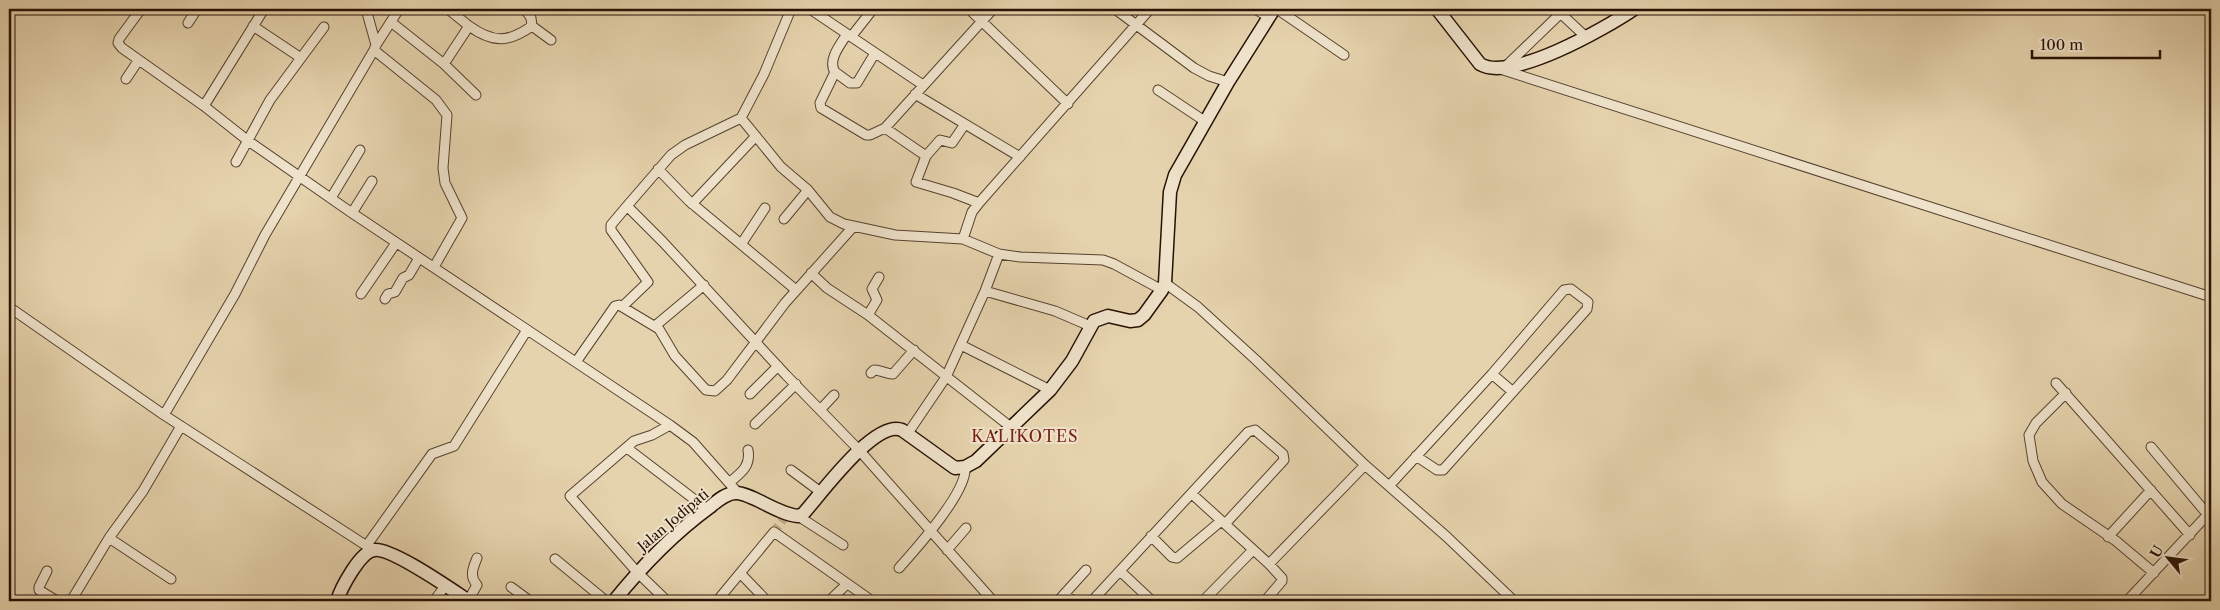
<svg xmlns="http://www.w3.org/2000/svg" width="2220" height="610" font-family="'Libre Caslon Text',serif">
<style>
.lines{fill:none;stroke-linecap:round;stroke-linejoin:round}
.stream{stroke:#735e47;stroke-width:2.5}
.street-tunnel{stroke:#bfac8b;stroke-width:9;stroke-dasharray:9 4.5;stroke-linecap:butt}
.street-casing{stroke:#57422e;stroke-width:11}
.secondary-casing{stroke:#281104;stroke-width:15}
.street{stroke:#eee2ca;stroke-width:9}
.secondary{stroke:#eee2ca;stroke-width:12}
.labels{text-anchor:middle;stroke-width:4;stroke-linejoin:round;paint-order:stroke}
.street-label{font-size:14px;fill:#281104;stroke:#eee2ca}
.quarter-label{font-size:16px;letter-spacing:1px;fill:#7a1f14;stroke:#eee2ca}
</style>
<rect width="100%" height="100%" fill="#e5d3ad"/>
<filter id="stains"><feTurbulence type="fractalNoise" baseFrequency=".004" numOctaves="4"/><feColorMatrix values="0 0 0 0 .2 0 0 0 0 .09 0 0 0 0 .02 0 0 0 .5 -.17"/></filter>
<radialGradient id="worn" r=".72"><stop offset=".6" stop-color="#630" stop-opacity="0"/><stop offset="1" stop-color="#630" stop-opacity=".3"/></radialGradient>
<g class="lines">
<!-- stream -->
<path class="stream" d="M119,9L133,16"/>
<!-- street-tunnel -->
<path class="street-tunnel" d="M773,533L787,514"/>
<!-- street casing -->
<g class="street-casing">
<path id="street" d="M141,9L119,39L118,43L122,48L204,106L247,140L352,213L670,425L693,442L738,493
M366,9L376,45L374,50L265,235L235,294L164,415L373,550
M525,9L531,18L532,26L551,40
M810,9L923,85
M969,9L1068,104
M1115,9L1194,68L1209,76L1228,82
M1255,9L1269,17
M1277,9L1344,55
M1556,9L1586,37
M391,22L444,64L476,95
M188,23L197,9
M469,26C493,43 508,43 532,26
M847,34C841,44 827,60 835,72L820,103L821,108L866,135H870L885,128L926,156L916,182L953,193L979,203
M851,37L873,9
M376,45L399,9
M374,50L436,100L447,115L443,168L445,183L462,218L434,267
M301,58L324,27
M444,64L469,26L448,9
M1505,67L1561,13
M1500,69L2211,297
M835,72L850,83H857L875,53
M126,79L138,61
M1158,90L1206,122
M915,94L1020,157
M204,106L264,9
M741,118L764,74L791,9
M885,128L993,9
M926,156L940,140L952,143L965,124
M236,162L270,100L301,58L253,26
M658,169L689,201L796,290
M331,198L360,150
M692,204L756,136
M352,213L372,181
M784,219L808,190
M963,239L972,212L979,203L1150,9
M742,243L765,208
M811,273L827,288L868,315L1012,428
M1165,283L1198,307L1256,360L1365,465L1447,537L1514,601
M985,291L1055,311L1090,326
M361,294L396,243
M385,299L388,294L395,292L403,278L409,275L419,258
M623,306L648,282L611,230V225L627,206
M9,307L164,415
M868,315L877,300L872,289L879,277
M655,326L704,285
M961,345L1050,390
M576,362L615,306L619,305L659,329L675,356L706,390L715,391L727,380L785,303L853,227
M871,373L874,370C881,370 886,374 893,374L914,350
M1492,374L1513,392
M2056,383L2190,535
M2066,393L2036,423L2029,435L2033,461L2042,482L2062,504L2116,541L2154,573
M750,394L778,366
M820,410L834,395
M755,424L796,384
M908,433L946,377L985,291L999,254
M2151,447L2208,515
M627,448L707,509
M791,470L822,493
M730,482C741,473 751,466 748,450
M1389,486L1492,374L1564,290L1571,289L1588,302L1587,309L1443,470H1437L1416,456
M1192,494L1269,564L1365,465
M798,516L843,545
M1151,536L1172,557L1177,558L1221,521
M2108,537L2151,490
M109,538L171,579
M367,545L432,454L454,446L527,330
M947,550L966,528
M555,559L606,601
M899,568C916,549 968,491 965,467
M47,571L39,587V590L57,601
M1120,571L1152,601
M740,573L767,601
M511,587L530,601
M1065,594L1073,601
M71,601L109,538L143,491L181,426
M434,601L445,586
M468,601L477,585C469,576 473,568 477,558
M667,601L637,572L570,496L634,441L652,435L670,425
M717,601L774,532L872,601
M829,601L847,584
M993,601L859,450L786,375L663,242L627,206L671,155L685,145L741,118L781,167L808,190L830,217L844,224L895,235L963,239L999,254L1020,257L1103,260L1114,264L1162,290
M1058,601L1086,570
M1092,601L1248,432L1255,430L1283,454L1284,460L1225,524
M1203,601L1253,550
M1265,601L1282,581V578L1269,564
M2127,601L2211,511"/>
</g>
<!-- secondary casing -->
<g class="secondary-casing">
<path id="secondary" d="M1437,9L1480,64C1510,83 1606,28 1634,9
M337,601C341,588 360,552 374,550C391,547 452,590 469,601
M614,601C643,565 673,534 710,507C717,501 727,492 737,493C753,494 777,514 798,516L803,514C821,494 875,419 902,430L955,468L965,467L976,461L1050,390L1072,361L1094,321L1108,316L1130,321L1138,320L1144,315L1162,290L1165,283L1170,192L1175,175L1228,82L1274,9"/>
</g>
<!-- street -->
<use href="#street" class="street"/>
<!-- secondary -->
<use href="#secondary" class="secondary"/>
</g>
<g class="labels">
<!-- street labels -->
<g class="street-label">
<text transform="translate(673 520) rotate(-40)" y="5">Jalan Jodipati</text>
</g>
<!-- quarter labels -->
<g class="quarter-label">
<text x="1025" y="442">KALIKOTES</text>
</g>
</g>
<!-- margin -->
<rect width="2220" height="610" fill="none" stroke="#e5d3ad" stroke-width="30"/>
<rect x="10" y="10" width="2200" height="590" fill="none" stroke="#281104" stroke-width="2.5"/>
<rect x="15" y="15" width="2190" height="580" fill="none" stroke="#281104"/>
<!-- north arrow -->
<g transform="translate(2168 558) rotate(299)" stroke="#eee2ca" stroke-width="4" paint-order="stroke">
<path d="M0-4L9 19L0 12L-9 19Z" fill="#281104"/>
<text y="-8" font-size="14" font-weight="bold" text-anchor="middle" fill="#281104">U</text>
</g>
<!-- scale -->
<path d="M2032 50v8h128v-8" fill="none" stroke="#281104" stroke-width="2.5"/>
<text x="2040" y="50" font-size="15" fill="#281104" stroke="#eee2ca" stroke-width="4" paint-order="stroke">100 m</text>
<rect width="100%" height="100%" filter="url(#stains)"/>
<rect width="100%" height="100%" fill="url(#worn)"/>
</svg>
